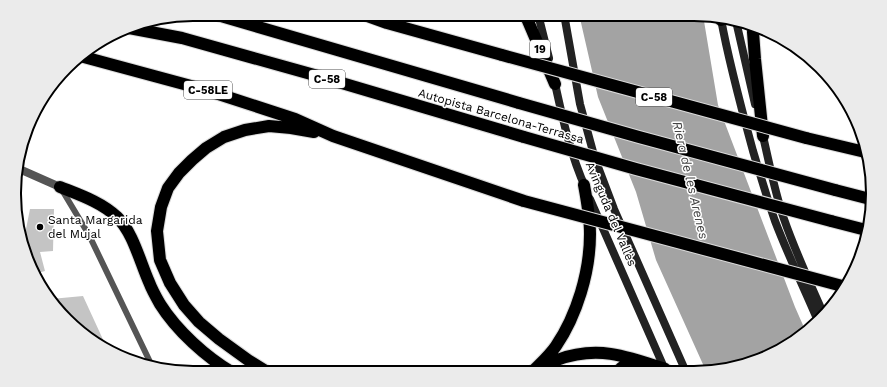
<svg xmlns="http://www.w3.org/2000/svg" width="887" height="387" font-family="'Work Sans',sans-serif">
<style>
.water{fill:#a3a3a3}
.building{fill:#c4c4c4}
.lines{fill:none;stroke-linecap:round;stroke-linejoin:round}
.motorway-casing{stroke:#dbdbdb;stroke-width:14}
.service{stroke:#555;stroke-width:6}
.minor{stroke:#555;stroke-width:8}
.secondary{stroke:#222;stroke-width:8}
.motorway{stroke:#000;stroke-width:12}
.motorway-bridge-casing{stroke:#dbdbdb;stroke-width:14;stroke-linecap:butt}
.motorway-bridge{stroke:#000;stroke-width:12}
.poi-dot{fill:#000;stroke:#fff;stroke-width:1.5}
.labels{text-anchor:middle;stroke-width:3;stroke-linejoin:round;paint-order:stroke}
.shield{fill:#fff;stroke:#4c4c4c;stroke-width:1}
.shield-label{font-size:11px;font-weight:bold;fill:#000}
.street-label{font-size:12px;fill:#000;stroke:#fff}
.poi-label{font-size:12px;fill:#000;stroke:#fff;text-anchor:start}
.water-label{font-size:13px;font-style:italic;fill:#444;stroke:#fff}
.rim{fill:none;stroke:#000;stroke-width:2}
</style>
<rect width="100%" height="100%" fill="#fff"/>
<!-- water -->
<path class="water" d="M579,14H694L703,15L718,105L795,307L806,332L762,359L717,371H706L656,260L636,192L598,97Z"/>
<!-- building -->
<path class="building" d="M30,209H54L53,251L40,252L45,271L34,274L23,244Z
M83,296L106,346L75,329L51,299Z"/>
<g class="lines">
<!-- motorway casing -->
<g class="motorway-casing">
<path id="motorway" d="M214,14C316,43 417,74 519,103
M362,14L387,23L502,55
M525,14L555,84
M721,19V20
M754,25L753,32L755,59L763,136
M129,28L182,38L318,76L524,137
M80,56L206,90L295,119L333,136L524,201
M806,138L865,152
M60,187C80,195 101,202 117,217C133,232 140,262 149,282C152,290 156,297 160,304C177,331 206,357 233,373
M835,190L870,199
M831,221L866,230
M540,368C546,365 551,362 557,360C597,345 627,356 665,369L669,372
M533,371C541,363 550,355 556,346C577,315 590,272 590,234C590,217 587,201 584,185
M618,372C623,363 634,363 643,362
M269,373L248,360L219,339L199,322L184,305L170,283L160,260L157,231L161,207L168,188L179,173L192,160L206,148L224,137L245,130L269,126L291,128L314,132"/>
</g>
<!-- service -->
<path class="service" d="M62,190L89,235L152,366"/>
<!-- minor -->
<path class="minor" d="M17,168L60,187"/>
<!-- secondary -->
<path class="secondary" d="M538,14L549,58
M564,14L580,104L595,159L614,209L686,372
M721,19C729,63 741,107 753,151C760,174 767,198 775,221C788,255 804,288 818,321
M736,21L755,104
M554,79C562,116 570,154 586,189
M762,132C769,161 774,190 784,219C795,251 810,283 824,315
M590,199L666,372"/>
<!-- motorway -->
<use href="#motorway" class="motorway"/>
<!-- motorway-bridge casing -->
<g class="motorway-bridge-casing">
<path id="motorway-bridge" d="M502,55L806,138
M519,103L639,137L835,190
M524,137L636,169L831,221
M524,201L846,287"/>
</g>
<!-- motorway-bridge -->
<use href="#motorway-bridge" class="motorway-bridge"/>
</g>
<!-- markers -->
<circle class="poi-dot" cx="40" cy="227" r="4"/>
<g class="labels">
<!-- shield labels -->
<g class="shield">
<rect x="530" y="40" width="20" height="18" rx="3"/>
<rect x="309" y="70" width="36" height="18" rx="3"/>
<rect x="184" y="81" width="48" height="18" rx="3"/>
<rect x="636" y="88" width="36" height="18" rx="3"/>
</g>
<g class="shield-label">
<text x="540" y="53">19</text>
<text x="327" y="83">C-58</text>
<text x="208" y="94">C-58LE</text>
<text x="654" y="101">C-58</text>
</g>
<!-- street labels -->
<g class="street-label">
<text transform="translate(501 116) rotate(16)" y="4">Autopista Barcelona-Terrassa</text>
<text transform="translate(611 214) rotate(67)" y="4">Avinguda del Vallès</text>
</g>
<!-- poi labels -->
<g class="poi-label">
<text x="48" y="224">Santa Margarida<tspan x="48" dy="14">del Mujal</tspan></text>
</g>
<!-- water labels -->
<g class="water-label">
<text transform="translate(691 180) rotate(77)" y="5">Riera de les Arenes</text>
</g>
</g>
<!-- crop -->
<path d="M0 0H887V387H0ZM193 21H694A172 172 0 0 1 866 193V194A172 172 0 0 1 694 366H193A172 172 0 0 1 21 194V193A172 172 0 0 1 193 21Z" fill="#ebebeb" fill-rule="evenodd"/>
<path class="rim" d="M193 21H694A172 172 0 0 1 866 193V194A172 172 0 0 1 694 366H193A172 172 0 0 1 21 194V193A172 172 0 0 1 193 21Z"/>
</svg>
